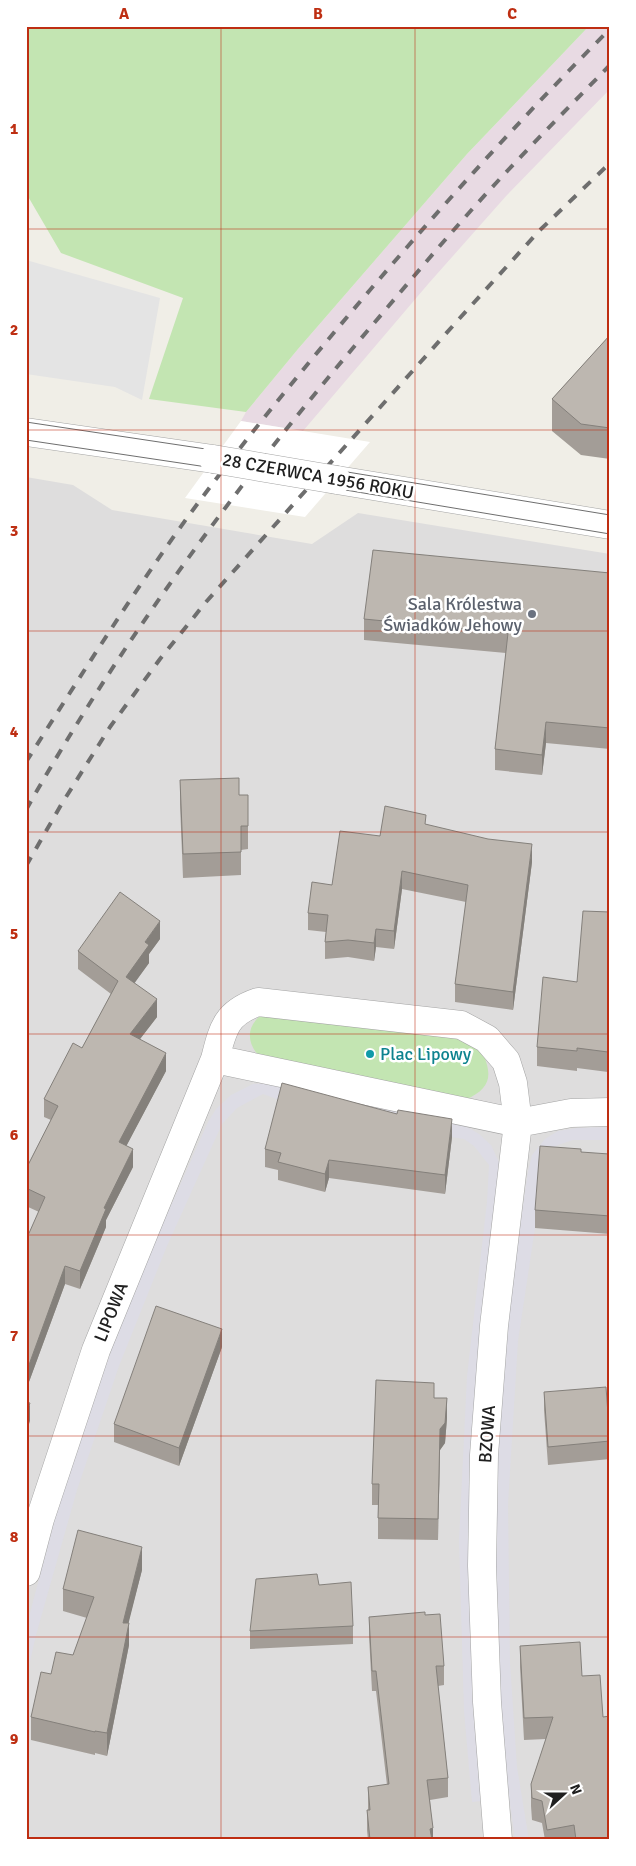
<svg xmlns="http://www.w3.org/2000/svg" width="636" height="1866" font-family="Signika,sans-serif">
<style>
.residential{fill:#dedddd}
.industrial{fill:#e8dae3}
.grass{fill:#c3e5b2}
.parking{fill:#e4e4e4}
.plaza{fill:#dddce5}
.pier{fill:#fff}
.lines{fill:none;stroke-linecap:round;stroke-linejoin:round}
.minor-casing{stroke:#a4a4a4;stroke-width:29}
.minor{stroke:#fff;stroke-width:28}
.tram{stroke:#6e6e6e;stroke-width:1}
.rail{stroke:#6e6e6e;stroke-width:4;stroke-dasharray:10 10;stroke-linecap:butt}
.minor-bridge-casing{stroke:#a4a4a4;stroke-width:29;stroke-linecap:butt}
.minor-bridge{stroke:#fff;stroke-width:28}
.wall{fill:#a39d97}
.shaded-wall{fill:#84807b}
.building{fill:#bdb7b0;stroke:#84807b}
.grid{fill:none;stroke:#be2e12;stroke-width:1;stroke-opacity:0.55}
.worship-dot{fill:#6b7280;stroke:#fff;stroke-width:2}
.culture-dot{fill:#0f9aa8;stroke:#fff;stroke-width:2}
.labels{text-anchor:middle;stroke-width:5;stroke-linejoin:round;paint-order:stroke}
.street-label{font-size:18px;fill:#202020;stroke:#fff}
.worship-label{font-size:18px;fill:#5b616d;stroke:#fff;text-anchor:end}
.culture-label{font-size:18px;fill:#0d838f;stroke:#fff;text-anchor:start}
.neatline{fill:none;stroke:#be2e12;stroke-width:2}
.grid-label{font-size:16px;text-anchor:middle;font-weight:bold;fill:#be2e12}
</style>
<rect width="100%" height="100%" fill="#f0eee7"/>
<!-- residential -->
<path class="residential" d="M26,477L73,485L112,510L312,544L358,513L610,554V1840H26Z"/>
<!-- industrial -->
<path class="industrial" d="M589,26H610V89L507,195L429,283L303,431L241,421L246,412L298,349L467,154Z"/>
<!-- grass -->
<path class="grass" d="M26,26H589L467,154L298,349L246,412L149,399L183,298L61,253L26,193Z
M263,1014L445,1032L481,1049C493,1075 492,1088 465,1100L260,1057C246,1043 246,1025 263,1014Z"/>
<!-- parking -->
<path class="parking" d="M26,260L160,298L142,400L115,387L26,374Z"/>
<!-- plaza -->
<path class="plaza" d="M272,1083L309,1093L464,1125L479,1134L491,1145L503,1171L471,1609L473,1706L481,1801L472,1802L464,1711L459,1541L467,1376L487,1202L489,1165L474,1146L464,1139L398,1129L282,1101L263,1094L237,1108L222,1124L167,1246L119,1366L77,1490L36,1635L26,1680V1628L56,1515L113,1345L146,1262L208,1122L216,1109L231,1095L253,1084Z
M610,1127V1140H573L558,1145L544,1153L541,1164L535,1228L518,1341L508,1504L510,1663L517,1767L529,1840H515L500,1731L495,1621L497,1454L507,1321L528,1171L532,1155L545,1139L558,1131L577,1128Z"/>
<!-- pier -->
<path class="pier" d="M241,421L370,442L305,517L185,498Z"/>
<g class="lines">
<!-- minor casing -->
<g class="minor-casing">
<path id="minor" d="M26,432L213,459
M337,480L610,525
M215,1059L518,1123L571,1113L610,1112
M26,1572L40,1519L96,1350L215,1059C223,1028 226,1013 258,1002L461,1025L487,1039L506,1061L513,1083L518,1123L494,1326L484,1455L482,1566L487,1702L498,1840"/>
</g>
<!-- minor -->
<use href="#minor" class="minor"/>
<!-- tram -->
<path class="tram" d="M26,422L219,451L610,515
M26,440L207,467L610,534"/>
<!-- rail -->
<path class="rail" d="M26,762C78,680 130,597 187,518C245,439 307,364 370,290C447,200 526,113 610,29
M26,810C124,636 245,474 375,322C415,275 455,227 497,182C534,142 572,104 610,65
M26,866L61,805L110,727L160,659L206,602L459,319L539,231L610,163"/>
<!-- minor-bridge casing -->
<g class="minor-bridge-casing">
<path id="minor-bridge" d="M213,459L337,480"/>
</g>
<!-- minor-bridge -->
<use href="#minor-bridge" class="minor-bridge"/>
</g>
<!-- wall -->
<path class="wall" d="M610,335V459L581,455L552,431V399Z
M610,573V749L546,743L542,775L495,770V749L506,653L364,640V619Z
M180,780L239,795H248V849L241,850V875L183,878L180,804Z
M426,825L532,862L513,1010L455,1002V984L466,902L402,889L394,949L376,947L374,961L348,957L325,959V942L326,932L308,930V913L332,885L380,836Z
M610,912V1057L608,1072L577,1068V1071L537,1066V1047L577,982Z
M160,939L149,954V963L134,983L157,1017L140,1039L166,1071L126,1146L133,1167L106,1220V1227L80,1289L65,1284L26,1390V1240L39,1212L26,1206V1169L51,1120L44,1117V1099L82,1048L111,994L78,969V951Z
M452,1137L445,1194L329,1178L325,1192L278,1180V1170L265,1167V1149Z
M581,1152L610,1160V1234L535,1228V1210Z
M222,1347L179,1466L114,1442V1424Z
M544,1392L610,1435V1459L548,1465L544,1410Z
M434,1398L447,1418L445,1443L440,1450L438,1540L378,1539V1505H372V1484Z
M142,1570L128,1623L129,1645L107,1756L95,1753V1755L31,1740V1717L51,1674L73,1655L87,1618L63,1611V1589Z
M319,1585L353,1626V1644L250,1649V1631Z
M425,1615L444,1666V1685L438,1686L448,1778V1797L430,1800L433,1840H368L367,1830V1810H368V1787L387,1785L376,1691H372L369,1636V1617Z
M520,1646L582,1676L610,1840H545L542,1823L532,1820L531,1806V1784L546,1739L524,1740L520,1667Z"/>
<!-- shaded-wall -->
<path class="shaded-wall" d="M546,722V743L542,775V755Z
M532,844V862L513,1010V992Z
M402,871V889L394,949V931Z
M160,921V939L149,954V963L126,995V977L145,942Z
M376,929V947L374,961V943Z
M157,999V1017L130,1052V1034Z
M610,1037V1057L608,1072V1052Z
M166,1053V1071L119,1160V1142Z
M452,1119V1137L445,1194V1175Z
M133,1149V1167L106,1220V1227L80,1289V1271L104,1208Z
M329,1160V1178L325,1192V1174Z
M65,1266V1284L26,1390V1373Z
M222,1329V1347L179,1466V1448Z
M447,1398V1418L445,1443L440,1450L438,1540L440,1429Z
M30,1403V1421L26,1433V1415Z
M142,1547V1570L123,1645V1623Z
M129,1623V1645L107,1756V1733Z
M433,1828V1840H430V1829Z"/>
<!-- building -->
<path class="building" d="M610,335V428L581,424L552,399Z
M373,550L610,573V728L546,722L542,755L495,749L508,633L364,619Z
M239,778V795H248V826H241V852L183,854L180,780Z
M385,806L426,815L425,824L488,839L532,844L513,992L455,984L468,885L402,871L394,931L376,929L374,943L348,940L325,942L328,915L308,913L312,882L332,885L340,831L380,836Z
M120,892L160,921L145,942L149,945L126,977L157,999L130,1034L166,1053L119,1142L133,1149L104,1208L106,1209L80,1271L65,1266L26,1373V1240L45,1197L26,1188V1169L58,1106L44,1099L73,1043L82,1048L118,981L78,951Z
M583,911L610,912V1037L608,1052L577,1048V1051L537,1047L543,977L577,982Z
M282,1083L397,1114L398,1110L452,1119L445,1175L329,1160L325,1174L278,1162L281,1153L265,1149Z
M540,1146L581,1149V1152L609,1154V1160H610V1216L535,1210Z
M156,1306L222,1329L179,1448L114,1424Z
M376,1380L434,1383V1398H447L445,1423L440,1429L438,1519L378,1518L379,1484H372Z
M606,1387L610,1441L548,1447L544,1392Z
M26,1402L30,1403L26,1415Z
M78,1530L142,1547L123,1623H129L107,1733L95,1731V1732L31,1717L41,1672L51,1674L56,1652L73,1655L94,1597L63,1589Z
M317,1574L319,1585L351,1582L353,1626L250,1631L256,1579Z
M425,1612V1615L440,1614L444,1666H436L448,1778L427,1780L433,1828L430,1829L432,1840H370L367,1810H370L368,1787L389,1784L376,1671H372L369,1617Z
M580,1642L582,1676L600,1675L603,1717L610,1716V1840H576L574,1825L547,1830L542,1801L532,1798L531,1784L553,1717L524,1718L520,1646Z"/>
<!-- grid -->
<path class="grid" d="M221,26V1840M415,26V1840M26,229H610M26,430H610M26,631H610M26,832H610M26,1034H610M26,1235H610M26,1436H610M26,1637H610"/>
<!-- markers -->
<circle class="worship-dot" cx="532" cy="614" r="5"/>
<circle class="culture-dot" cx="370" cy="1054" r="5"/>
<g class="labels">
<!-- street labels -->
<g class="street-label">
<text transform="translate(318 476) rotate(10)" y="6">28 CZERWCA 1956 ROKU</text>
<text transform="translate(111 1312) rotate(-68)" y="6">LIPOWA</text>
<text transform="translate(487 1434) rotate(-86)" y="6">BZOWA</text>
</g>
<!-- worship labels -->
<g class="worship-label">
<text x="522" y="610">Sala Królestwa<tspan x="522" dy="21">Świadków Jehowy</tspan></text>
</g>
<!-- culture labels -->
<g class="culture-label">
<text x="380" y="1060">Plac Lipowy</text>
</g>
</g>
<!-- border -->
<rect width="636" height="1866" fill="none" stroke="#ffffff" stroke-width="55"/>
<!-- north arrow -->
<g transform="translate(564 1794) rotate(69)" stroke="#ffffff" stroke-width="4" paint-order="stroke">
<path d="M0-4L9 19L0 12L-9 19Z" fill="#202020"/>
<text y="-8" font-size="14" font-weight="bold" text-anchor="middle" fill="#202020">N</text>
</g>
<rect x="28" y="28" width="580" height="1810" class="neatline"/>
<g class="grid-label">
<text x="124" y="19">A</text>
<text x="318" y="19">B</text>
<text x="512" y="19">C</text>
<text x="14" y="134">1</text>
<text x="14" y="335">2</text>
<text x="14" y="536">3</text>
<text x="14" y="737">4</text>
<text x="14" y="939">5</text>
<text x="14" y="1140">6</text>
<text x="14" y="1341">7</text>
<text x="14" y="1542">8</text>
<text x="14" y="1744">9</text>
</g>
</svg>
